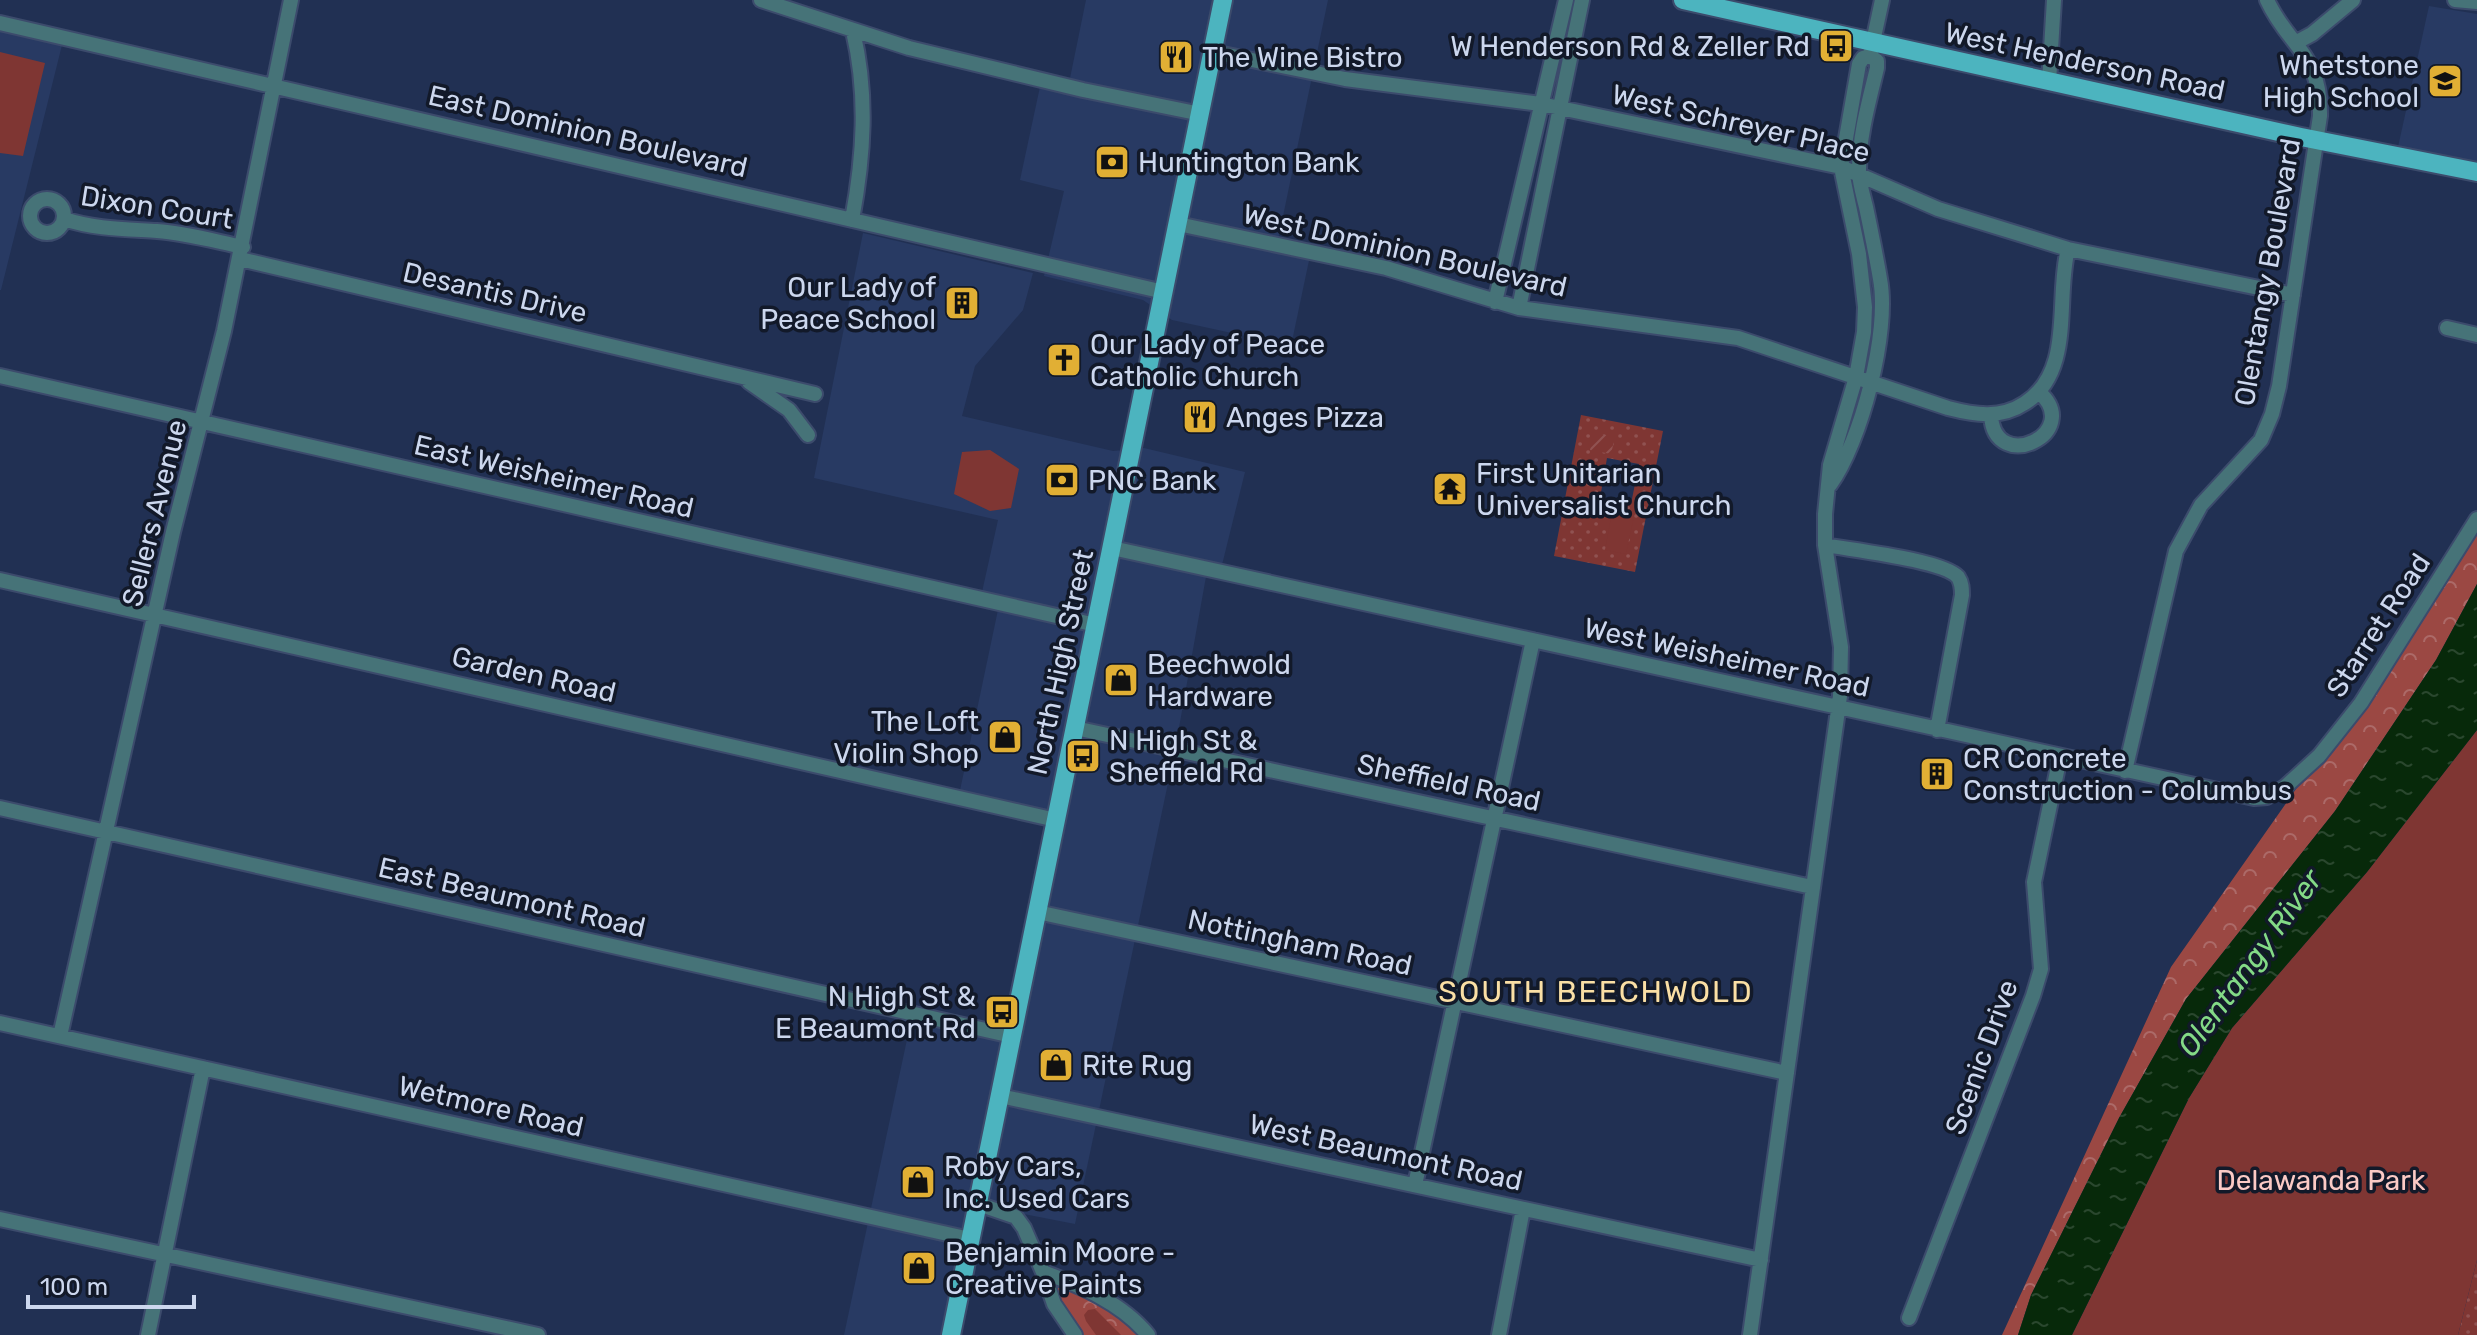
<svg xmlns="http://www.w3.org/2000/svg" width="2477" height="1335" font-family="Rubik,sans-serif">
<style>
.built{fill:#283a63}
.grass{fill:url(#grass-dots);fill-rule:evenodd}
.forest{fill:url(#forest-crowns)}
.park{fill:#7f3633}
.garden{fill:url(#garden-furrows)}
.water{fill:url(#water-ripples)}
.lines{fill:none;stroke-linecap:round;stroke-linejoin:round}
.minor-casing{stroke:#3c4b6c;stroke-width:18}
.major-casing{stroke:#3c4b6c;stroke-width:22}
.minor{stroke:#467378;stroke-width:14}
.major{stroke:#4cb4bf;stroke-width:18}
.labels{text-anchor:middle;stroke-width:7;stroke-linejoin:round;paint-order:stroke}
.poi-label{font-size:28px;fill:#ccd7ee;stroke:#121929;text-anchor:start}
.street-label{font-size:28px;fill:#ccd7ee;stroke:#121929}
.park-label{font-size:28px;fill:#fbcac5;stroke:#121929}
.water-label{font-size:30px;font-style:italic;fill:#83da86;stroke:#121929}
.neighbourhood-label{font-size:30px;letter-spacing:2px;fill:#fadfa5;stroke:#121929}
</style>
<defs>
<pattern id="grass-dots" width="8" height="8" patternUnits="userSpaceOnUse" patternTransform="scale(2)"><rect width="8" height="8" fill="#7f3633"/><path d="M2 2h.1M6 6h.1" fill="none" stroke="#905251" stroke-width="1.8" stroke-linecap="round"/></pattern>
<pattern id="forest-crowns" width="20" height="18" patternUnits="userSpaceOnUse" patternTransform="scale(2)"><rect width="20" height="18" fill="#9b4843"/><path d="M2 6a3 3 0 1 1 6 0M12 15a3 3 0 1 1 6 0" fill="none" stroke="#ac6a68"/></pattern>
<pattern id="garden-furrows" width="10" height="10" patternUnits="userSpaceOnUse" patternTransform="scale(2)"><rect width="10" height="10" fill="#7f3633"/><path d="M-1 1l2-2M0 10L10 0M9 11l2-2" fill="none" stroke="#905251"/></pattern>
<pattern id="water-ripples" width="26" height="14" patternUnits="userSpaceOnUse" patternTransform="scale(2)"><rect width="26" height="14" fill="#07290a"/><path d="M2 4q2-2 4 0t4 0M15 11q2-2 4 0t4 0" fill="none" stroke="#2a472e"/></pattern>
</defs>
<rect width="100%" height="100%" fill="#213053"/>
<!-- built -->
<path class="built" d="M1086,0H1328L1277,245L1311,251L1291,346L1172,320L1143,300L1044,276L1064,191L1020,180L1041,82L1068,88Z
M2429,6L2477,14V164L2398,147Z
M0,31L62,45L1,290H0Z
M863,233L1033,273L1023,310L975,366L962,416L1113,451L1144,448L1245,472L1220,573L1207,571L1175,750L1075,1224L978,1205L952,1335H844L912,1016L1012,1036L1053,820L958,800L999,605L980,601L998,520L814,478Z"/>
<!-- grass -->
<path class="grass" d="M1581,415L1663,431L1635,572L1554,556ZM1607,458L1639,464L1631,504L1600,498Z
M2477,1260V1335H2458Z"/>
<!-- forest -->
<path class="forest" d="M2477,520V584L2436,660L2335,811L2186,999L2119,1118L2031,1295L2018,1335H2002L2171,967L2421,611Z
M1043,1272L1093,1292L1148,1335H1075Z"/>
<!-- park -->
<path class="park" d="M0,52L45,63L23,156L0,153Z
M990,450L1019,469L1011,508L990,511L954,494L962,452Z
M1613,507L1635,511L1626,554L1605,550Z
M2477,730V1260L2458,1335H2072L2189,1098L2232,1028L2367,872Z
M1095,1309L1121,1335H1096L1086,1321L1084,1315L1088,1310Z"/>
<!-- garden -->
<path class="garden" d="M1593,433L1615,437L1611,454L1590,450Z"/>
<!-- water -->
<path class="water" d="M2477,584V730L2367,872L2232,1028L2189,1098L2072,1335H2018L2031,1295L2119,1118L2186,999L2335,811L2436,660Z"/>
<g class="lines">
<!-- minor casing -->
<g class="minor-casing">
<path id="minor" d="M761,0L909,48L1083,90L1201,114
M2455,0L2477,2
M0,23L1164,292
M2297,42L2312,34L2353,0
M1213,52L1345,79L1541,104L1841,167L1938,209L2068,249L2293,295
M2049,82L2054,0
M30 216a17 17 0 1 1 34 0a17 17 0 1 1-34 0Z
M64,219C94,229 125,229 157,231C186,233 214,241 243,247
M852,220C864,155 868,95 853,31
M1178,224L1386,268L1519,308L1738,338L1948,408C1975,415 2001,419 2025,403C2075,371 2055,298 2068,249
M240,259L815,394
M1495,302L1566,0
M1519,308L1582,0
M2447,328L2477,335
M0,376L1096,625
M749,382L789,410L808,435
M1991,415C1994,476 2085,433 2039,392
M1830,485C1861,442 1890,332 1880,279C1876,255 1871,231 1866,207C1863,195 1859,182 1859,171C1859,136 1869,101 1877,68V61L1870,56
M1825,545C1851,550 1943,560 1958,577C1962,583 1962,589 1962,595L1937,730
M1112,548L2254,798L2267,797L2285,787L2319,756L2361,703L2477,519
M0,580L1056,820
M1075,728L1812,887
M2125,771L2176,551L2201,505L2261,440L2272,414L2279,386L2320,116C2321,52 2289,48 2267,0
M0,808L1012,1036
M1037,912L1787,1073
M0,1023L970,1239
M60,1036L173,532L224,331L291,0
M1000,1096L1761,1260
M1415,1185L1533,640
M978,1204L1016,1217L1024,1228L1043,1272L1054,1304L1075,1335
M0,1219L538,1335
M1043,1272C1081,1286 1122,1303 1148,1335
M1909,1318L2033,996L2041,969L2034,882L2060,757
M148,1335L203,1068
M1499,1335L1523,1209
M1750,1335L1840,696L1841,647L1825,545V514L1830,465L1856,377L1864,332L1865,307L1859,254L1841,167L1859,64L1863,58L1870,56L1882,0"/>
</g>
<!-- major casing -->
<g class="major-casing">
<path id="major" d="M1683,0L2301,137L2477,172
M951,1335L1223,0"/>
</g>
<!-- minor -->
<use href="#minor" class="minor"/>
<!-- major -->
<use href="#major" class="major"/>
</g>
<!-- icons -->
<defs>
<g id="bus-square" transform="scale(1.8)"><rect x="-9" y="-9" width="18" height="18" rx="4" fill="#e1af34" stroke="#121929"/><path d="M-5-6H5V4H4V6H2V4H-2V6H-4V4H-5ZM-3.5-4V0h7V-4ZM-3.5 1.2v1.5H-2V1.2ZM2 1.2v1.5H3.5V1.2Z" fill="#111"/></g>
<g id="restaurant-square" transform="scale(1.8)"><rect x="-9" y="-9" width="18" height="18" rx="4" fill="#e1af34" stroke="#121929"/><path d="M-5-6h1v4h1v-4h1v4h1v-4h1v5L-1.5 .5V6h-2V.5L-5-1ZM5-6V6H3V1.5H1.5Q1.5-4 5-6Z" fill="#111"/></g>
<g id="school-square" transform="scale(1.8)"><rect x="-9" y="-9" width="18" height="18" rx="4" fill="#e1af34" stroke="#121929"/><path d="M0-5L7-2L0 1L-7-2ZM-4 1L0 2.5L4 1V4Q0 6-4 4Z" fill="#111"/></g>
<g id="bank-square" transform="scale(1.8)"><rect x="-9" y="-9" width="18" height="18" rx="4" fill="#e1af34" stroke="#121929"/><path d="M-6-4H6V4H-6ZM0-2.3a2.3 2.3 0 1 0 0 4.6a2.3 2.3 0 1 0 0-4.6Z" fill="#111"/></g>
<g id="building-square" transform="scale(1.8)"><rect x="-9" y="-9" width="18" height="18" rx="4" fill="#e1af34" stroke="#121929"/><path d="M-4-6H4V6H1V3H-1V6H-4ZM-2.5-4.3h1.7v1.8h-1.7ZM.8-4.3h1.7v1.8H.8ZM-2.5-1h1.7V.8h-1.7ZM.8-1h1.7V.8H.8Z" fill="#111"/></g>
<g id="church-square" transform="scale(1.8)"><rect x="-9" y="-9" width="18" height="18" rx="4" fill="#e1af34" stroke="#121929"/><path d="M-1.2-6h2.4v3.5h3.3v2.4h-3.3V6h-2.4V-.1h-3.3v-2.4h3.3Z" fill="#111"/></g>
<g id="temple-square" transform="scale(1.8)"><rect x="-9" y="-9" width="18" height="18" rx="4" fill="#e1af34" stroke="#121929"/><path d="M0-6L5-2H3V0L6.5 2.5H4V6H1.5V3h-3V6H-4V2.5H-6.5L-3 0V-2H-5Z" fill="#111"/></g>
<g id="shop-square" transform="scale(1.8)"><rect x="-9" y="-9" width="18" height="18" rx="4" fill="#e1af34" stroke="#121929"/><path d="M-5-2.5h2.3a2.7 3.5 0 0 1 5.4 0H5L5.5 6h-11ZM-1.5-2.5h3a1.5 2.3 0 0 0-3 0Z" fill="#111"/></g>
</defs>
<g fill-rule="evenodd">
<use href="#bus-square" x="1836" y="46"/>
<use href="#restaurant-square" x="1176" y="57"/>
<use href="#school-square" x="2445" y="81"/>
<use href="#bank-square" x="1112" y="162"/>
<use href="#building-square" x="962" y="303"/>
<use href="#church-square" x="1064" y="360"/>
<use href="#restaurant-square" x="1200" y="417"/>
<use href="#bank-square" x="1062" y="480"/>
<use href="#temple-square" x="1450" y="489"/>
<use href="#shop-square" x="1121" y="680"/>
<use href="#shop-square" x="1005" y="737"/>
<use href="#bus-square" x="1083" y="756"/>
<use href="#building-square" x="1937" y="774"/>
<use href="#bus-square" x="1002" y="1012"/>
<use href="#shop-square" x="1056" y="1065"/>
<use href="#shop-square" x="918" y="1182"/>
<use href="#shop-square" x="919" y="1268"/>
</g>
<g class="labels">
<!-- poi labels -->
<g class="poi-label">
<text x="1810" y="56" text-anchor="end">W Henderson Rd &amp; Zeller Rd</text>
<text x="1202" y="67">The Wine Bistro</text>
<text x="2419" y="75" text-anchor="end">Whetstone<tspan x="2419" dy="32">High School</tspan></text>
<text x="1138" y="172">Huntington Bank</text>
<text x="936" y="297" text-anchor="end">Our Lady of<tspan x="936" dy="32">Peace School</tspan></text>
<text x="1090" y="354">Our Lady of Peace<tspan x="1090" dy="32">Catholic Church</tspan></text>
<text x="1226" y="427">Anges Pizza</text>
<text x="1476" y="483">First Unitarian<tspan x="1476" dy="32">Universalist Church</tspan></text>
<text x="1088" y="490">PNC Bank</text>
<text x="1147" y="674">Beechwold<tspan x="1147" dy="32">Hardware</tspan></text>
<text x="979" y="731" text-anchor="end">The Loft<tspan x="979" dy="32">Violin Shop</tspan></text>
<text x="1109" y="750">N High St &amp;<tspan x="1109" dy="32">Sheffield Rd</tspan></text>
<text x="1963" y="768">CR Concrete<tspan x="1963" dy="32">Construction - Columbus</tspan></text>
<text x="976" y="1006" text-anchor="end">N High St &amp;<tspan x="976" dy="32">E Beaumont Rd</tspan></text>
<text x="1082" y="1075">Rite Rug</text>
<text x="944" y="1176">Roby Cars,<tspan x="944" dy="32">Inc. Used Cars</tspan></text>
<text x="945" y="1262">Benjamin Moore -<tspan x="945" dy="32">Creative Paints</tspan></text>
</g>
<!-- street labels -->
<g class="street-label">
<text transform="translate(2085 61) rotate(12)" y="10">West Henderson Road</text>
<text transform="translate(1741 123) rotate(13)" y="10">West Schreyer Place</text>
<text transform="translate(588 131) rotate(13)" y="10">East Dominion Boulevard</text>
<text transform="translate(157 207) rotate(9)" y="10">Dixon Court</text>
<text transform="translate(1405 250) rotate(13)" y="10">West Dominion Boulevard</text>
<text transform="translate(2267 272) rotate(-80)" y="10">Olentangy Boulevard</text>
<text transform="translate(495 292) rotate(13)" y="10">Desantis Drive</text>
<text transform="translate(554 476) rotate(13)" y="10">East Weisheimer Road</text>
<text transform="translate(154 513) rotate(-76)" y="10">Sellers Avenue</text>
<text transform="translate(2378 625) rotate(-57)" y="10">Starret Road</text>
<text transform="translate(1727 657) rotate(12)" y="10">West Weisheimer Road</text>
<text transform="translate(1060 662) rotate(-78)" y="10">North High Street</text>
<text transform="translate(534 674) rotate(13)" y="10">Garden Road</text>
<text transform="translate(1449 782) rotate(12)" y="10">Sheffield Road</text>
<text transform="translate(512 897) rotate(13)" y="10">East Beaumont Road</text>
<text transform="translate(1300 942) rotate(12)" y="10">Nottingham Road</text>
<text transform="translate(1981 1057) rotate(-70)" y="10">Scenic Drive</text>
<text transform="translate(491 1106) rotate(13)" y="10">Wetmore Road</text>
<text transform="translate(1386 1152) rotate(12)" y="10">West Beaumont Road</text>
</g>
<!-- park labels -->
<g class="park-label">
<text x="2321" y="1190">Delawanda Park</text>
</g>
<!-- water labels -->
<g class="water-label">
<text transform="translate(2250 963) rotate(-54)" y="10">Olentangy River</text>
</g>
<!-- neighbourhood labels -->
<g class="neighbourhood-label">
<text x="1596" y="1002">SOUTH BEECHWOLD</text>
</g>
</g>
<!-- scale -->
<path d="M28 1295v12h166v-12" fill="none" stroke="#ccd7ee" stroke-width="4"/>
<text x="40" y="1295" font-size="24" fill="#ccd7ee" stroke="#121929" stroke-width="6" paint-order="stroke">100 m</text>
</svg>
